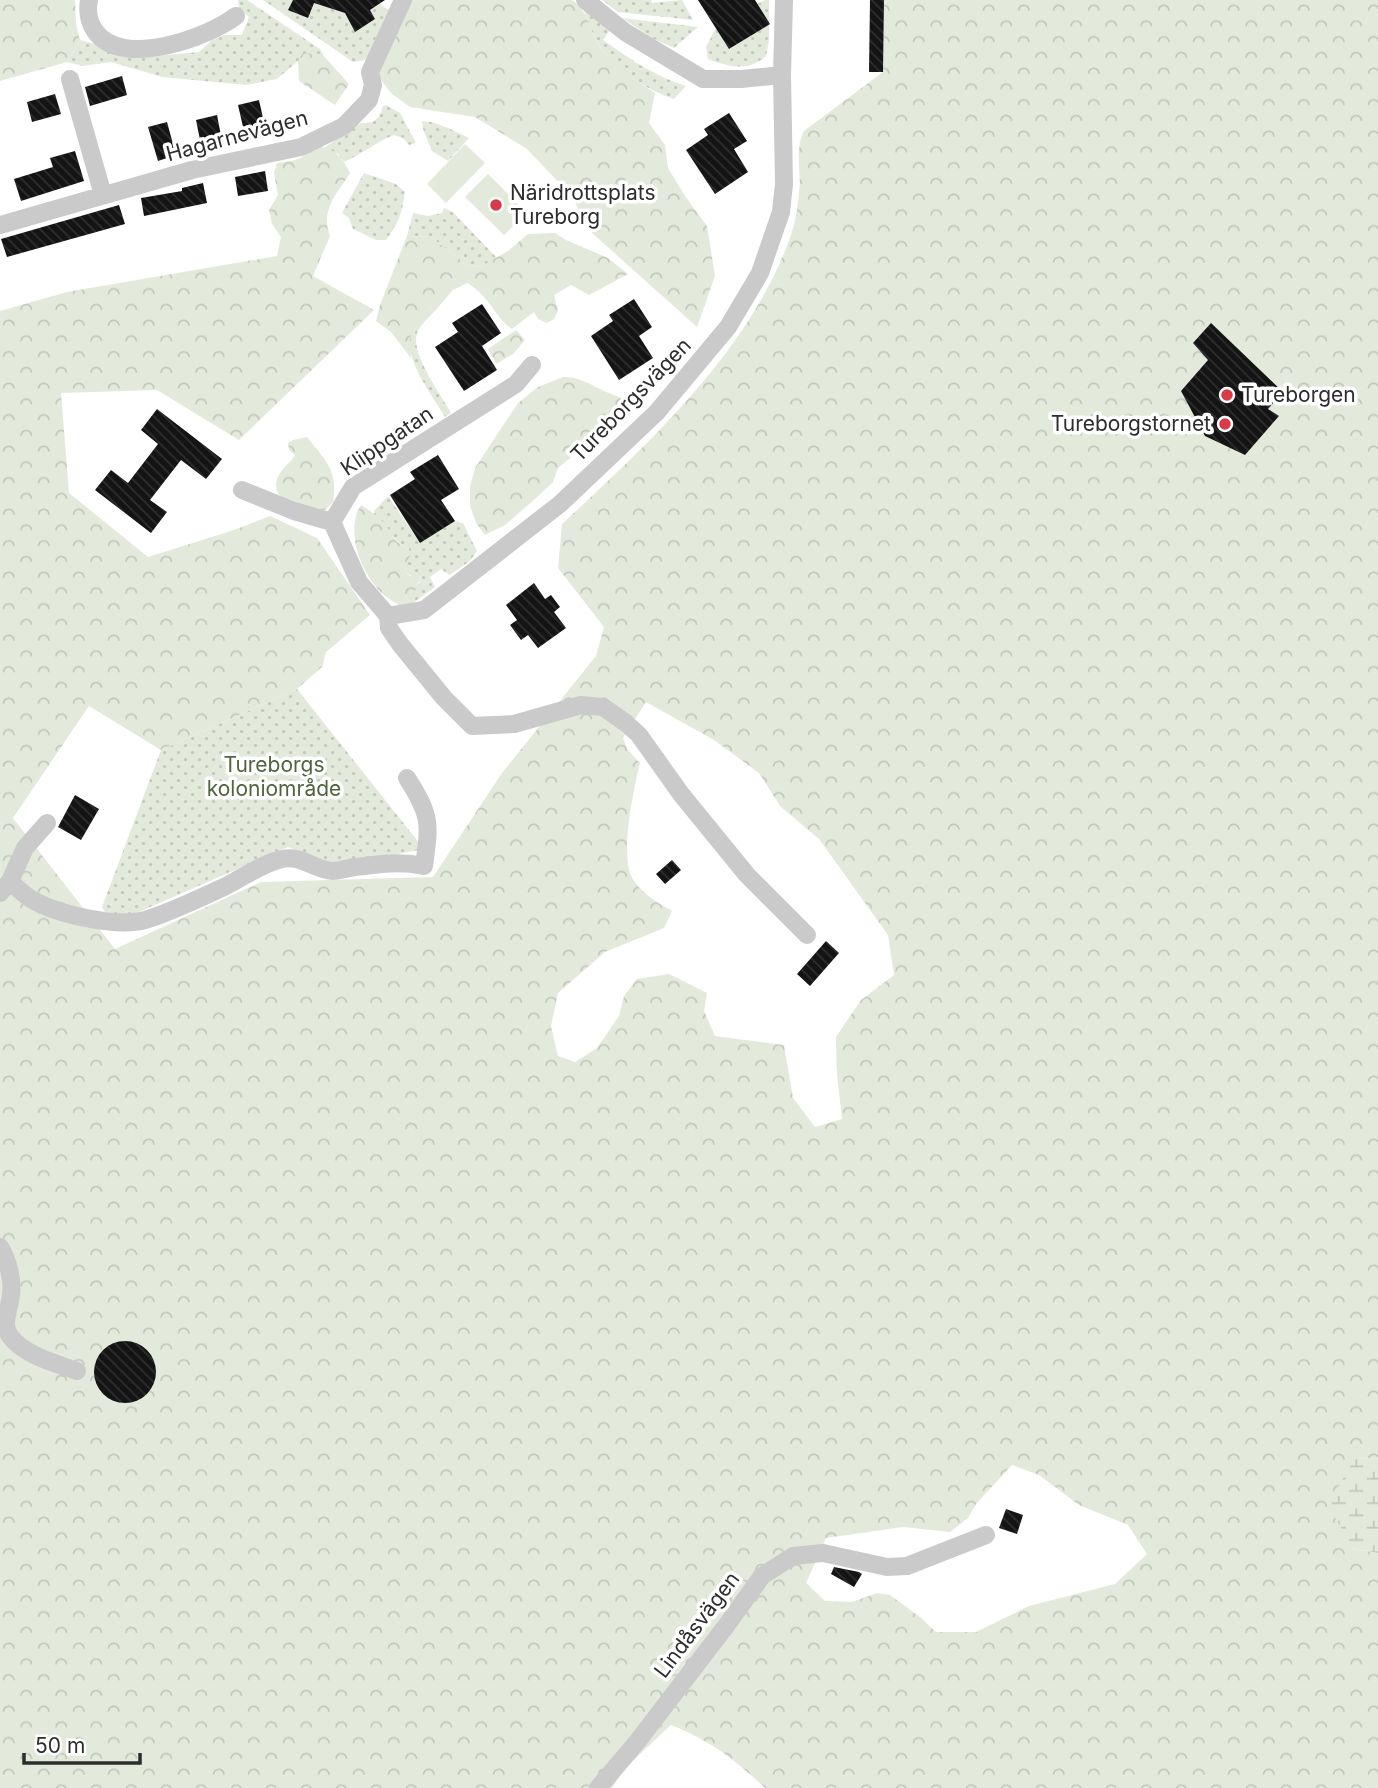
<svg xmlns="http://www.w3.org/2000/svg" width="1378" height="1788" font-family="Inter,sans-serif">
<style>
.grass{fill:url(#grass-dots)}
.forest{fill:url(#forest-crowns);fill-rule:evenodd}
.wetland{fill:url(#wetland-marsh)}
.pitch{fill:#e3e9db}
.building{fill:url(#building-back-hatch)}
.lines{fill:none;stroke-linecap:round;stroke-linejoin:round}
.minor{stroke:#cacaca;stroke-width:18}
.poi-dot{fill:#d73b48;stroke:#fff;stroke-width:2.5}
.labels{text-anchor:middle;stroke-width:7;stroke-linejoin:round;paint-order:stroke}
.street-label{font-size:21px;fill:#2d2d2d;stroke:#fff}
.poi-label{font-size:21px;fill:#2d2d2d;stroke:#fff;text-anchor:start}
.park-label{font-size:21px;fill:#50643e;stroke:#fff}
</style>
<defs>
<pattern id="grass-dots" width="8" height="8" patternUnits="userSpaceOnUse" patternTransform="scale(1.75)"><rect width="8" height="8" fill="#e3e9db"/><path d="M2 2h.1M6 6h.1" fill="none" stroke="#c3c8bc" stroke-width="1.8" stroke-linecap="round"/></pattern>
<pattern id="forest-crowns" width="20" height="18" patternUnits="userSpaceOnUse" patternTransform="scale(1.75)"><rect width="20" height="18" fill="#e3e9db"/><path d="M2 6a3 3 0 1 1 6 0M12 15a3 3 0 1 1 6 0" fill="none" stroke="#c3c8bc"/></pattern>
<pattern id="wetland-marsh" width="20" height="14" patternUnits="userSpaceOnUse" patternTransform="scale(1.75)"><rect width="20" height="14" fill="#e3e9db"/><path d="M1 5h8M5 5V1M11 12h8M15 12V8" fill="none" stroke="#c3c8bc"/></pattern>
<pattern id="building-back-hatch" width="6" height="6" patternUnits="userSpaceOnUse" patternTransform="scale(1.75)"><rect width="6" height="6" fill="#141414"/><path d="M-1 5l2 2M0 0l6 6M5-1l2 2" fill="none" stroke="#2e2e2e"/></pattern>
</defs>
<rect width="100%" height="100%" fill="#fff"/>
<!-- grass -->
<path class="grass" d="M238,0H247L320,49L323,55L303,54L298,61L277,79L247,85L162,77L111,62L83,66L67,62L80,40L144,57L199,52L212,40L224,35H242L249,17L239,8Z
M263,0H293L289,10L307,18L314,3L345,13L355,31L375,19L370,10L380,4L388,10L370,54L365,60L353,62Z
M602,0H651L652,3L682,0L693,20L618,12Z
M765,0H769V41L766,56C749,72 729,67 708,59L706,47L716,28L730,49L769,24L757,4Z
M584,10L610,30L603,40C630,59 654,76 686,86L674,99C645,89 612,69 596,40C591,31 588,20 584,10Z
M622,18L698,27L674,48L654,39Z
M386,105L400,113L416,143L409,145L403,138L394,135C376,142 362,154 344,162L338,154L324,148C334,142 343,133 353,127C368,118 376,130 383,106Z
M422,121C435,121 457,132 469,138L448,161L432,151L423,129Z
M364,173L396,184L405,192C403,210 398,225 386,240H376L353,229L349,218L342,213Z
M444,208L453,212L497,258L480,267L467,265L431,237L407,236L413,213L428,216L442,213Z
M430,307L434,312C428,318 420,325 417,333C410,353 441,395 451,413L445,417C432,395 399,353 412,328C416,320 424,313 430,307Z
M388,496L420,543L455,521L463,523L477,551L470,561L451,574L449,575L441,569L430,577L435,587L410,605L400,606L396,603L410,596L420,582L406,572L405,564L409,549C392,541 387,526 374,514V511Z
M297,689L424,849L335,866L288,847L111,924L102,907L161,750Z"/>
<!-- forest -->
<path class="forest" d="M0,0H75L76,24L80,40L67,62L0,81Z
M411,0H572C590,14 587,24 597,42C610,64 634,79 655,93L649,123L665,145L668,168L685,196L707,226L715,276L697,327L592,233L570,194L527,149L475,117L410,107L391,93L378,76L406,6Z
M884,0H1378V1458L1355,1459L1353,1549L1378,1553V1788H765C735,1759 709,1740 671,1725L624,1769L612,1788H0V311L67,292L277,256L281,237L272,224L269,210L278,195L274,173L277,163C286,162 296,161 304,156C307,154 309,150 312,149C330,141 344,160 350,173C337,194 320,210 330,236L313,276L374,310L239,440L157,390L61,393L69,493L148,557L234,530L270,516L317,538L370,615L326,652L322,667L297,689L161,750L89,706L13,818L115,949L261,882L433,877L502,773L596,656L604,627L558,568L562,524C649,443 751,350 791,235C795,223 798,207 799,193C802,172 794,150 804,131L883,72ZM646,702L714,740L759,773L780,806L819,839L888,935L894,975L861,1000L836,1037L837,1075L842,1119L815,1127L793,1098L784,1045L715,1036L704,1011L707,993L669,974L637,979L624,996L619,1016L597,1048L575,1062L558,1056L551,1026L558,993L605,952L664,928L672,911C658,903 644,895 634,881C618,860 634,788 640,763L627,749L623,738ZM1012,1465L1039,1475L1079,1505L1128,1525L1147,1554L1115,1584L1029,1606L976,1632H936L920,1617L890,1595L877,1593L852,1602L825,1601L806,1583L826,1538L903,1527L950,1532L968,1518L976,1504Z
M303,53L323,55L349,84L335,105L299,81L298,61Z
M555,233L566,240L608,258L628,274L589,295L571,285L554,295L558,311L554,319L547,323L538,319L534,312L512,329C494,316 488,294 467,283L453,290L434,312L430,307C412,327 408,331 411,358L391,332L376,321L380,305L407,236L431,237L467,265L480,267L508,251L528,234Z
M516,330L525,340L513,354L496,364L488,349Z
M563,377C579,377 588,383 602,390C609,394 617,395 624,400L626,408L609,435L580,450L558,468L553,482L536,498L505,525L485,535L476,523L470,506V487L475,468L518,403L538,387Z
M307,437C326,462 338,469 333,502L324,511C306,506 267,504 278,477C282,467 291,463 295,455L289,450L288,443L293,440Z
M361,505C369,510 378,516 385,524C394,536 393,542 409,549L411,555L405,564L406,572L410,576L419,578C419,591 408,600 396,603C366,589 342,534 361,505Z"/>
<!-- wetland -->
<path class="wetland" d="M1378,1458V1553L1354,1549L1327,1505L1355,1459Z"/>
<!-- pitch -->
<path class="pitch" d="M465,144L485,163L446,203L427,184Z
M488,174L527,213L504,235L465,197Z"/>
<!-- building -->
<path class="building" d="M293,0H385L370,10L375,19L355,32L345,13L314,3L308,18L288,10Z
M698,0H755L770,24L729,49Z
M870,0H884L883,72H869Z
M122,76L127,95L90,106L85,87Z
M55,94L61,114L32,122L27,102Z
M259,100L267,136L246,140L238,105Z
M729,113L747,141L734,149L748,172L715,194L686,150L708,135L704,129Z
M217,115L223,146L202,150L196,120Z
M167,122L176,155L158,161L148,127Z
M75,151L84,181L21,201L14,179L53,167L50,158Z
M265,171L268,191L238,196L235,177Z
M203,183L207,203L144,216L141,198L182,191V188Z
M119,205L125,224L7,257L1,239Z
M634,299L652,327L639,336L653,358L619,380L591,336L613,321L609,315Z
M482,304L501,333L482,346L497,370L464,391L435,347L458,332L452,323Z
M1211,323L1283,392L1268,409L1279,416L1245,455L1205,436L1181,391L1208,360L1193,343Z
M157,409L222,459L206,479L181,460L150,500L167,512L151,533L95,490L111,470L128,483L158,444L141,430Z
M438,455L459,489L441,500L455,521L420,543L390,495L415,479L410,472Z
M534,583L545,599L551,595L560,607L554,612L566,628L538,648L528,635L521,640L510,625L517,620L506,605Z
M75,795L99,809L81,840L58,827Z
M672,860L681,870L665,884L656,874Z
M826,941L839,953L810,986L797,974Z
M94 1372a31 31 0 1 1 62 0a31 31 0 1 1-62 0Z
M1006,1509L1023,1515L1017,1534L999,1528Z
M834,1567L859,1572L862,1574L854,1587L831,1574Z"/>
<g class="lines">
<!-- minor -->
<path class="minor" d="M89,0C87,12 88,21 95,31C121,69 207,38 236,16
M585,0L625,32L703,79H741L782,75
M70,79L103,195
M0,225L192,170L301,147L344,126L369,100L373,85L370,72L403,0
M242,490L294,511L332,522
M388,616L424,610L560,504L657,412L728,327L760,273L781,212L784,184L782,75L784,0
M388,616L389,628L400,644L444,698L472,726L514,724L581,705L603,707L626,723L639,735L681,794L747,875L807,935
M388,616L359,582L332,522L353,487L516,384L532,365
M10,881C16,887 23,894 31,899C56,914 116,928 145,920C169,913 202,897 224,887C244,877 261,864 282,859C303,855 314,870 333,871C340,871 348,868 355,867C379,864 400,861 424,866C430,822 431,816 407,778
M0,893L10,881L25,848L47,823
M0,1247C8,1260 13,1280 11,1294C10,1308 1,1325 10,1336C25,1356 55,1363 77,1371
M598,1788L637,1742L726,1626L762,1576L793,1556L823,1553L887,1567L907,1566L986,1535"/>
</g>
<!-- markers -->
<g class="poi-dot">
<circle cx="496" cy="205" r="7"/>
<circle cx="1227" cy="395" r="7"/>
<circle cx="1225" cy="424" r="7"/>
</g>
<g class="labels">
<!-- street labels -->
<g class="street-label">
<text transform="translate(237 136) rotate(-15)" y="7">Hagarnevägen</text>
<text transform="translate(631 400) rotate(-46)" y="7">Tureborgsvägen</text>
<text transform="translate(387 441) rotate(-34)" y="7">Klippgatan</text>
<text transform="translate(697 1625) rotate(-53)" y="7">Lindåsvägen</text>
</g>
<!-- poi labels -->
<g class="poi-label">
<text x="510" y="200">Näridrottsplats<tspan x="510" dy="24">Tureborg</tspan></text>
<text x="1241" y="402">Tureborgen</text>
<text x="1211" y="431" text-anchor="end">Tureborgstornet</text>
</g>
<!-- park labels -->
<g class="park-label">
<text x="274" y="772">Tureborgs<tspan x="274" dy="24">koloniområde</tspan></text>
</g>
</g>
<!-- scale -->
<path d="M24 1753v10h116v-10" fill="none" stroke="#2d2d2d" stroke-width="3.5"/>
<text x="35" y="1753" font-size="21" fill="#2d2d2d" stroke="#ffffff" stroke-width="5" paint-order="stroke">50 m</text>
</svg>
